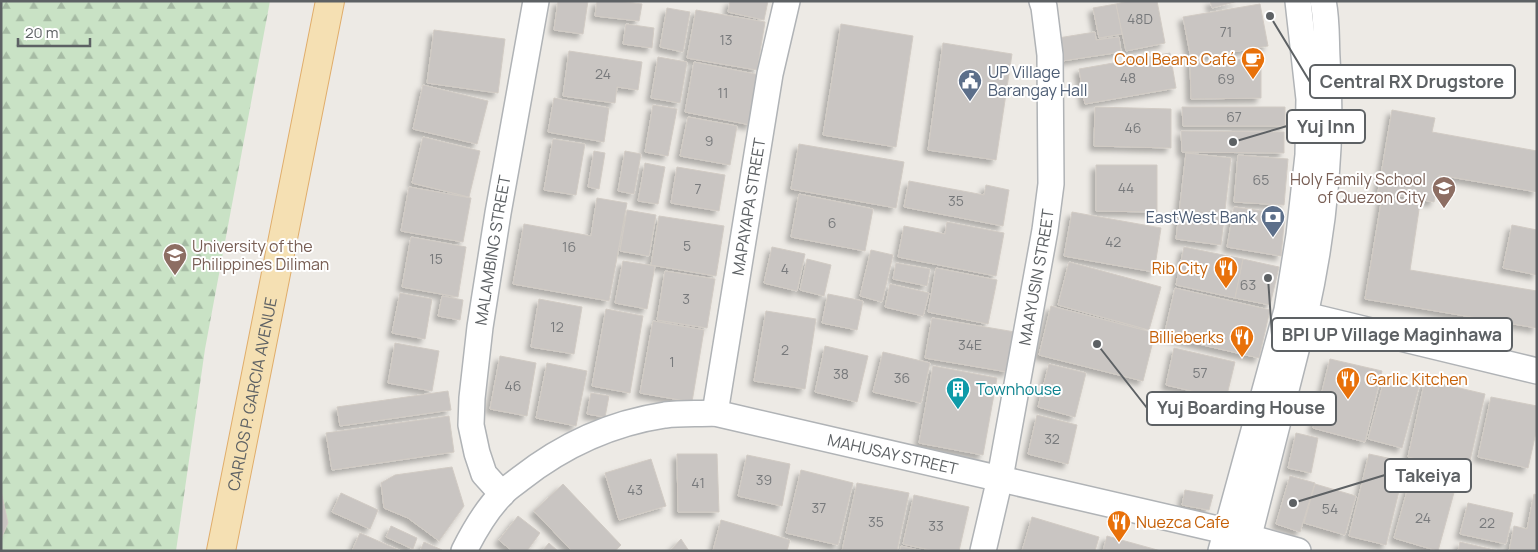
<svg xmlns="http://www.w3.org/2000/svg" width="1538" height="552" font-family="Manrope,sans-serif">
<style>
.forest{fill:url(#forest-firs)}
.building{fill:#c9c5c2;stroke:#d1cbc4;filter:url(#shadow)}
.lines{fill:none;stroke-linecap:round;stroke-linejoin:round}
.minor-casing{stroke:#b0b3b6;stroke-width:28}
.major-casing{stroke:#e0ad6b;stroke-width:30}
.minor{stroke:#fff;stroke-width:25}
.major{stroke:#f5e0b3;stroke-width:28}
.labels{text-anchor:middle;stroke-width:4;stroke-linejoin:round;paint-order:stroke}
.number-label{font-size:14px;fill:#787a7c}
.food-label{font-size:16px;fill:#c56008;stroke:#fff;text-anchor:end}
.service-label{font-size:16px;fill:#4e5e75;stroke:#fff;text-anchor:start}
.education-label{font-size:16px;fill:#785e54;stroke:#fff;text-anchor:end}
.street-label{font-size:16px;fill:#5d6164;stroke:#fff}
.culture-label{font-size:16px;fill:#0d838f;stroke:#fff;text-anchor:start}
.leader{fill:none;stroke:#5d6164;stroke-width:2}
.callout-dot{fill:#5d6164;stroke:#fff;stroke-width:2}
.callout{fill:#fff;stroke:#5d6164;stroke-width:2}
.callout-label{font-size:18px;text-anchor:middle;font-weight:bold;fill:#5d6164}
</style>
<defs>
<pattern id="forest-firs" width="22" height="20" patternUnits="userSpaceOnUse" patternTransform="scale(1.25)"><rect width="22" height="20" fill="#c9e2c5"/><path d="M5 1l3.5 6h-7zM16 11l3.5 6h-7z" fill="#a6bba4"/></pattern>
<filter id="shadow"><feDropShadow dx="-4.5" dy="4.5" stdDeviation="2.5" flood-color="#0004"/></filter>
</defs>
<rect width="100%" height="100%" fill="#edeae5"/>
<!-- forest -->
<path class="forest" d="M1,1H270L205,349L176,551H1Z"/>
<!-- building -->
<path class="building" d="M558,1H588L583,34L554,30Z
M597,1H618L642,4L639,21L595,16Z
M730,1H768L764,20L728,12Z
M1128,1H1157L1165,43L1126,51L1116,4Z
M1210,1H1238L1212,8Z
M1116,4L1122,34L1099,38L1093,8Z
M1260,4L1268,46L1191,59L1183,17Z
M667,8L690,12L683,52L660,47Z
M696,10L765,22L757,70L687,58Z
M626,24L654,28L652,48L623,44Z
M841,24L913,36L896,147L823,135Z
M434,30L505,39L498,93L427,83Z
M1095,32L1096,40L1119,37L1121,52L1062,61L1058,38Z
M943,43L1012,54L996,160L928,150Z
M569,51L642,62L638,90L617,87L615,103L563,96Z
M1170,53L1176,88L1085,104L1079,69Z
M658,57L687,62L680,103L651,98Z
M1261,59V98L1191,99L1190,61Z
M694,62L760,75L751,125L685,112Z
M423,85L488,101L477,144L413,129Z
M554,98L609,108L604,142L548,132Z
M653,105L677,109L668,156L645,152Z
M1095,107L1171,109V148L1094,146Z
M1182,107H1285V126H1183Z
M1392,110L1435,118L1432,132L1537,151V192L1439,175L1434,202L1378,192Z
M688,117L737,126L730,165L680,156Z
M1181,131L1284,132V153L1182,152Z
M423,137L480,151L469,197L412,183Z
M553,139L585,144L576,195L544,190Z
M799,144L904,162L896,208L791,189Z
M594,151L605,153L599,189L588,187Z
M625,151L641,154L634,194L618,191Z
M1186,153L1231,158L1221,245L1176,239Z
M1238,155L1288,159L1284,205L1234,202Z
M645,163L665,167L658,204L638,201Z
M1096,165H1157V212L1096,211Z
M677,167L725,175L719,211L671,203Z
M909,181L984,195L986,185L1009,190L1003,226L904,207Z
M409,187L471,198L463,242L401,231Z
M799,194L873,209L865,251L791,237Z
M1382,197L1420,203L1410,270L1537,291V328L1365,299Z
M597,198L627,203L609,301L513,284L524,224L591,236Z
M1234,207L1285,214L1281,256L1227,247Z
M627,210L656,215L649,256L620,251Z
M1072,212L1161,228L1154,272L1064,256Z
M659,216L724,226L716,276L651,265Z
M947,222L1004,233L996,276L898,257L904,226L945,234Z
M1512,225L1537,230V275L1503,268Z
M411,237L466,247L458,297L402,287Z
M772,247L805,254L797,291L764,283Z
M1184,247L1243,259L1235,298L1176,285Z
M871,250L893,255L882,302L860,296Z
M807,259L831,265L824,296L800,290Z
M1243,259L1279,267L1270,305L1235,298Z
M623,261L655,266L647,309L615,303Z
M1069,262L1161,287L1149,330L1058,305Z
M896,263L930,269L927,286L893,279Z
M936,268L997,280L988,324L928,312Z
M665,271L715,279L707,328L657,320Z
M890,284L929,293L923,316L885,307Z
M1175,288L1270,310L1259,358L1164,336Z
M400,293L432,299L425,339L392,333Z
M828,294L863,301L857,330L822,323Z
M442,296L463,300L460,320L438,316Z
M539,299L582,307L574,354L531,347Z
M1051,306L1155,333L1143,381L1039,355Z
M606,309L643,316L630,393L592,386Z
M766,311L816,319L805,389L754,381Z
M932,318L1015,332L1008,372L925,358Z
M653,321L704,330L692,402L640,393Z
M395,343L439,351L432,391L388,383Z
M825,346L868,356L857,402L815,392Z
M1174,348L1235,362L1226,399L1166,385Z
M883,352L930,363L921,403L873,392Z
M500,356L536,363L527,416L490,409Z
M1330,359L1382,371L1365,442L1313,428Z
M547,363L587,371L576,426L536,418Z
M1049,364L1086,373L1075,417L1038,407Z
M933,366L997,378L983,455L919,443Z
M1385,377L1419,387L1402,448L1368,439Z
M1425,380L1485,394L1468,470L1408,457Z
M448,391L451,410L340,426L337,407Z
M591,393L609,396L605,417L587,414Z
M1491,397L1537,406V428L1528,468L1478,457Z
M1037,415L1077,425L1068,464L1028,454Z
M449,416L454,452L332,470L326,433Z
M1296,433L1318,438L1311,473L1288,468Z
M677,454H717L719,512H678Z
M1369,454L1406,462L1386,545L1349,536Z
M747,455L790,464L782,506L738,496Z
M651,459L666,506L619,520L605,473Z
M1414,466L1458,478L1438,551L1394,538Z
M452,467L464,506L439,541L408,518L384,508L381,483L395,475Z
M801,470L853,483L838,545L786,533Z
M1290,476L1315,483L1300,532L1276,524Z
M857,483L909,493L897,551H842Z
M563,484L621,545L615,551H572L534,511Z
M1315,484L1356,496L1345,535L1304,523Z
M1185,490L1213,495L1209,510L1182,505Z
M1,491L8,523L1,539Z
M341,493L378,510L370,529L332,512Z
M1534,494L1537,495V551H1509L1514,526L1527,529Z
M914,495L969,507L959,551H935L903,544Z
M1468,503L1513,513L1506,544L1460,534Z
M518,516L540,533L527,551H512L499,540Z
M1032,517L1099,537L1095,551H1022Z
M721,520L790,540L787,551H713Z
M391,526L417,538L413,549L386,537Z
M360,533L401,551H352Z
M1107,536L1161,551H1103Z
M681,539L689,551H670Z
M424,542L442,550V551H420Z
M1460,542L1499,551H1458Z
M549,543L558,551H542Z
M901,546L923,551H900Z"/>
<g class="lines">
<!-- minor casing -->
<g class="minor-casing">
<g id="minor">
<path d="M1305,315L1537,371"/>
<path id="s1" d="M715,413L770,74L787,1"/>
<path id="s2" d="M502,494L484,474L477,453L471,425L472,398L480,327L498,213L536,1"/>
<path id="s3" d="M464,551C473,533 488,508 502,494C507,488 514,484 520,479C562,446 612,423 665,415C681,413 698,414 715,413L1226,531L1298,551"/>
<path id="s4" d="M983,551L1000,478L1045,230L1051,184L1050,55L1044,7L1042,1"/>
<path d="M1221,551L1287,310L1299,235L1308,155L1309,99L1298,1"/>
<path d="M1245,551L1305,315C1324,230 1333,144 1327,58C1326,40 1327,19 1323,1"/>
</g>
</g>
<!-- major casing -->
<g class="major-casing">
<g id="major">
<path id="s5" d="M221,551L330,1"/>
</g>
</g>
<!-- minor -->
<use href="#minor" class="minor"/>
<!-- major -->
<use href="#major" class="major"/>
</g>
<!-- icons -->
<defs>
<g id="cafe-pin" transform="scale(1.25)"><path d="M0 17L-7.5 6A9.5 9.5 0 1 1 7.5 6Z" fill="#e8710a" stroke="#fff"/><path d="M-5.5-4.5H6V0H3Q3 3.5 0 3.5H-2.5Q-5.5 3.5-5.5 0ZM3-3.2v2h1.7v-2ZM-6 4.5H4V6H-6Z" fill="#fff"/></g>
<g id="civic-pin" transform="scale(1.25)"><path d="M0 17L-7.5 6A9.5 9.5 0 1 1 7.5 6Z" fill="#5c6f8a" stroke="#fff"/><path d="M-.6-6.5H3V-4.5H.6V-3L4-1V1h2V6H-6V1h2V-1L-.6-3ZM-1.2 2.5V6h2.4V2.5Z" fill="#fff"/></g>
<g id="school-pin" transform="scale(1.25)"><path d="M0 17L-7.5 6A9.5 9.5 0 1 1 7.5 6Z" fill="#8d6e63" stroke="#fff"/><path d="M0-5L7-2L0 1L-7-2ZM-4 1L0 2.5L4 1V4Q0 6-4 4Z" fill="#fff"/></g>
<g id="bank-pin" transform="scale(1.25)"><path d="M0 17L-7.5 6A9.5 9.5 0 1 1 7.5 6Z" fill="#5c6f8a" stroke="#fff"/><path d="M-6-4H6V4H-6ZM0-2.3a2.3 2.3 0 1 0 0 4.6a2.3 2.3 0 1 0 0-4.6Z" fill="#fff"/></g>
<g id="university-pin" transform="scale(1.25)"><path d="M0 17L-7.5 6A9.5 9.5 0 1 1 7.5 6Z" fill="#8d6e63" stroke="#fff"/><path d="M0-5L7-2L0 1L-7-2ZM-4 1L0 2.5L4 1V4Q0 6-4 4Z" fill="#fff"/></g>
<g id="restaurant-pin" transform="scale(1.25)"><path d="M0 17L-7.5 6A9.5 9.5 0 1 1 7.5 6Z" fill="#e8710a" stroke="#fff"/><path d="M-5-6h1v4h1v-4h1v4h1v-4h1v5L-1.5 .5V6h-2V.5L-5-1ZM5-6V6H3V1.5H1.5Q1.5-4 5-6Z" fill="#fff"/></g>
<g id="building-pin" transform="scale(1.25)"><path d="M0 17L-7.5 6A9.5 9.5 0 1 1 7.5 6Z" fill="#0f9aa8" stroke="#fff"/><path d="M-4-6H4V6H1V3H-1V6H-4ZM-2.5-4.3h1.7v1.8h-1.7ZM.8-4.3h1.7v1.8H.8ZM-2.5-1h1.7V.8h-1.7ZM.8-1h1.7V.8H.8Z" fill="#fff"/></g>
</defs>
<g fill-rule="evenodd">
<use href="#cafe-pin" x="1253" y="59"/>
<use href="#civic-pin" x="970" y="81"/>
<use href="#school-pin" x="1444" y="188"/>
<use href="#bank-pin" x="1273" y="217"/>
<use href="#university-pin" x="175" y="255"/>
<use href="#restaurant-pin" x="1226" y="268"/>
<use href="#restaurant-pin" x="1242" y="337"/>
<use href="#restaurant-pin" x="1348" y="379"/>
<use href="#building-pin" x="958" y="389"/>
<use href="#restaurant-pin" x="1119" y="522"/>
</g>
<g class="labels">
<!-- number labels -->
<g class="number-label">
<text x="1140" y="24">48D</text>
<text x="1226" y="37">71</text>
<text x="726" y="45">13</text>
<text x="603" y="79">24</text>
<text x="1128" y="83">48</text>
<text x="1226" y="84">69</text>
<text x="723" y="98">11</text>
<text x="1234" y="122">67</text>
<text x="1133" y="133">46</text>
<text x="709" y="146">9</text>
<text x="1261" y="185">65</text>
<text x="1126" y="193">44</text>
<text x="698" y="194">7</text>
<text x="956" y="206">35</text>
<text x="832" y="228">6</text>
<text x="1113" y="247">42</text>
<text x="687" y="251">5</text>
<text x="569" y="252">16</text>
<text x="436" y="264">15</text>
<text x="785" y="274">4</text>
<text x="1248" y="290">63</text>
<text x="686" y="304">3</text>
<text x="557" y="332">12</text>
<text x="970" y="350">34E</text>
<text x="785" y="355">2</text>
<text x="672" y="367">1</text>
<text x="1200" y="378">57</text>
<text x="841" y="379">38</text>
<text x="902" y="383">36</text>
<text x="513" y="391">46</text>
<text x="1052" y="444">32</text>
<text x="764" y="485">39</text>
<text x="698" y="488">41</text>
<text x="635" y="495">43</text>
<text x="819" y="513">37</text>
<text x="1330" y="514">54</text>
<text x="1423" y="523">24</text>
<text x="876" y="527">35</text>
<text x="1487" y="528">22</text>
<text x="936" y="531">33</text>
</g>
<!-- food labels -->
<g class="food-label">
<text x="1236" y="65">Cool Beans Café</text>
<text x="1208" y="274">Rib City</text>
<text x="1224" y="343">Billieberks</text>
<text x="1366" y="385" text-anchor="start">Garlic Kitchen</text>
<text x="1136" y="528" text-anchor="start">Nuezca Cafe</text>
</g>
<!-- service labels -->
<g class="service-label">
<text x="988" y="78">UP Village<tspan x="988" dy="18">Barangay Hall</tspan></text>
<text x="1256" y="223" text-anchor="end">EastWest Bank</text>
</g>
<!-- education labels -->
<g class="education-label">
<text x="1426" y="185">Holy Family School<tspan x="1426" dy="18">of Quezon City</tspan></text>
<text x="192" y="252" text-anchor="start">University of the<tspan x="192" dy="18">Philippines Diliman</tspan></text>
</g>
<!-- street labels -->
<g class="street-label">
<text dy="6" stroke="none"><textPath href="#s1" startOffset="209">MAPAYAPA STREET</textPath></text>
<text dy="6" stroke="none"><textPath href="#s2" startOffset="254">MALAMBING STREET</textPath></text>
<text dy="6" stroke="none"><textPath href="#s4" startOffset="279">MAAYUSIN STREET</textPath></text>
<text dy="6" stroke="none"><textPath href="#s5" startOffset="160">CARLOS P. GARCIA AVENUE</textPath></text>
<text dy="6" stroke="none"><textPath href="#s3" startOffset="485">MAHUSAY STREET</textPath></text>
</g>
<!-- culture labels -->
<g class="culture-label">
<text x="976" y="395">Townhouse</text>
</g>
</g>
<!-- callouts -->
<path class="leader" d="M1270 16L1310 82M1233 142L1287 126M1268 278L1272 335M1097 344L1147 408M1293 503L1385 475"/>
<g class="callout-dot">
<circle cx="1270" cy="16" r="5"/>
<circle cx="1233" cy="142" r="5"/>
<circle cx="1268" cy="278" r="5"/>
<circle cx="1097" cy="344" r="5"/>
<circle cx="1293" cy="503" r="5"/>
</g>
<g class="callout">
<rect x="1310" y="65" width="205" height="33" rx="5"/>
<rect x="1287" y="110" width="78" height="33" rx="5"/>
<rect x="1272" y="318" width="240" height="33" rx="5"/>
<rect x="1147" y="392" width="189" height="33" rx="5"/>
<rect x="1385" y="459" width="86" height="33" rx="5"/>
</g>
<g class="callout-label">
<text x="1412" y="88">Central RX Drugstore</text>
<text x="1326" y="133">Yuj Inn</text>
<text x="1392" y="341">BPI UP Village Maginhawa</text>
<text x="1241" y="414">Yuj Boarding House</text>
<text x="1428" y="482">Takeiya</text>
</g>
<!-- border -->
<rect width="1538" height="552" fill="none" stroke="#5d6164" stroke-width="5"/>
<!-- scale -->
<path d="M18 38v8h72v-8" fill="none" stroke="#5d6164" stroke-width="2.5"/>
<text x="25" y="38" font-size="15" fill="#5d6164" stroke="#ffffff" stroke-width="4" paint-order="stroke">20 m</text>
</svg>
